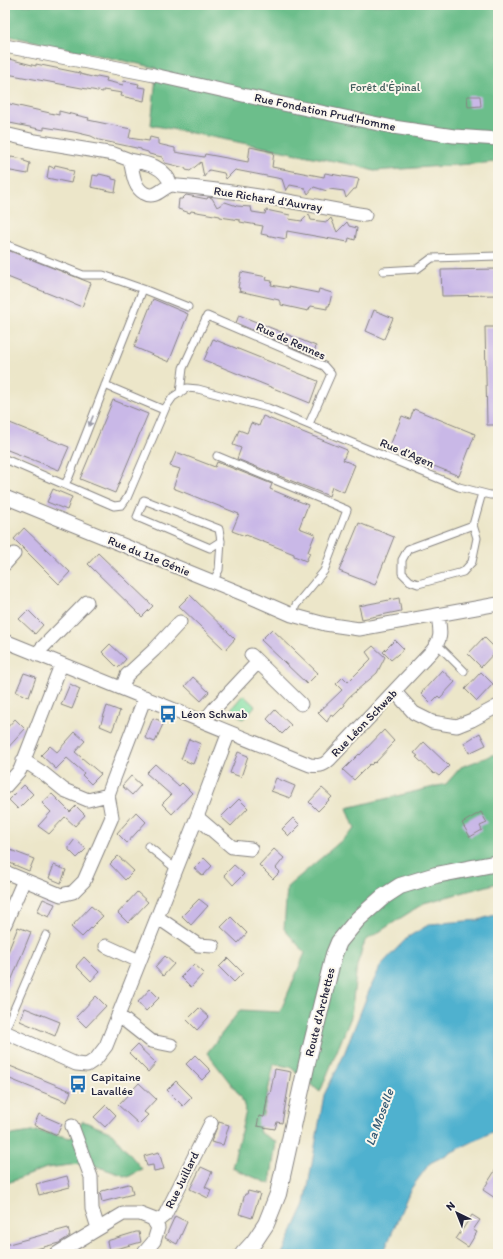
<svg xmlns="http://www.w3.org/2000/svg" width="503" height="1259" font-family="Itim,sans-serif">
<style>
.green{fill:#86e0a6;stroke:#548170}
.forest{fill:#6cbe8b;stroke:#477063}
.water{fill:#50b1cf;stroke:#396a85}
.building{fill:#c9b8e7}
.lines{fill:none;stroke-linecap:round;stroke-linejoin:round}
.service-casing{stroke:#878482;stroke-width:9}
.minor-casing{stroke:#878482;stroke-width:15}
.tertiary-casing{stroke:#878482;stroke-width:18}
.service{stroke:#fff;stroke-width:7}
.minor{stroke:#fff;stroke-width:13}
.tertiary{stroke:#fff;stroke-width:16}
.oneway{fill:#9c9ca7}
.labels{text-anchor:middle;stroke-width:4;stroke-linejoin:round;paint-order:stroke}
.park-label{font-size:12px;fill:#405b5b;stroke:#fbf7ec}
.street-label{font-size:12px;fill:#22223b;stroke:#fbf7ec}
.poi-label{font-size:12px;fill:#22223b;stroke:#fbf7ec;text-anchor:start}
.water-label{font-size:13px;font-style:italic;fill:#345b76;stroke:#fbf7ec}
</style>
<rect width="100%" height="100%" fill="#fbf7ec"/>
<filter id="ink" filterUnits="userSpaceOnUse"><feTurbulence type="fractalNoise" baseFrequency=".025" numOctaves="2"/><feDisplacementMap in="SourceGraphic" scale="8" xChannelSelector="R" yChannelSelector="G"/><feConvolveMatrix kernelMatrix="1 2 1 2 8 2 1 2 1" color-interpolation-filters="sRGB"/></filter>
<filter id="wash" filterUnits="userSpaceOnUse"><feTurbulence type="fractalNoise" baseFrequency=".012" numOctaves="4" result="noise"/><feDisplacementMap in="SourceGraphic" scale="16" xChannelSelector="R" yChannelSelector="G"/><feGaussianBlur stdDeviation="0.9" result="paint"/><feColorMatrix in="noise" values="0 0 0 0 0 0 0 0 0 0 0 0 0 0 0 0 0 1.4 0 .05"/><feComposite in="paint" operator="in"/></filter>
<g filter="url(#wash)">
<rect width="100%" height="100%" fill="#ece6c9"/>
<!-- green -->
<path class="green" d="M243,695L255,706L243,719L231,709Z"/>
<!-- forest -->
<path class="forest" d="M5,5H498V162L374,171L354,165L151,125L157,68L5,35Z
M498,753V883L424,903L365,941L357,965L351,1017L320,1092L290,1067L274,1064L259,1132L276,1142L270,1184L232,1168L246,1111L241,1097L207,1053L240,1010L280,1012L305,953L284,929L287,887L355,829L347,808L446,784L461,767Z
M83,1121L112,1133L142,1169L128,1177L87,1163L46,1168L5,1184V1136L38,1131L71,1138Z"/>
<!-- water -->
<path class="water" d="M498,914V1129L430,1163L410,1190L383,1254H282L305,1204L324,1095L342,1059L369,991L381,965L408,937L430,924L478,920Z"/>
<g id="blocks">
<!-- building -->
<path class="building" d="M9,59L36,66V64L80,73V74L96,78L97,76L107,78L106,81L123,85L124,81L139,84L138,87L146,88L144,101L121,96L122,93L103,90V92L7,74V71L5,70V62H8Z
M467,96H480L481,106L468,107Z
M5,103L59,115V111L71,114L89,118L88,120L131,129L129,138L149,141L150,137L158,139V144L175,148V152L204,157L205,154L248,162L250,147L274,152L272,167L324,177L325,173L359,179L356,189H354L346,198L344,191L329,189L327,191L314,187L308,194L305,188L290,185L286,191L282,179L235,170L226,179L224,173L209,170L204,177L201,162L190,171L186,170L185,168L165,163L162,157L149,154L148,152L141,150V149L99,140L91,136L74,132L44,127V130L5,122Z
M11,157L24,159V161L30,163L28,174L5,170V158L10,159Z
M55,165L68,168V170L74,171L71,183L47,178L49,166L54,168Z
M99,174L112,177V179L117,180L115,192L91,187L93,175L98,176Z
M186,195L207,199L208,197L212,198L217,207L225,202L237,206L251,207L252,212L265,214L266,210L290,215L289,219L302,221L309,214L311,220L327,222L331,218L337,232L347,222L349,226L357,228L355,240L349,238L348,242L287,231L286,239L261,234L263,226L240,222V220L220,217V216L191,211L190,213L178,209L179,199H182Z
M5,249L91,283L82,307L5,276Z
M498,269V295L442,296L441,270Z
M241,272L267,277L266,280L272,281L271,285L288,288V287L318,293L319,289L332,293L329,306H327V309L311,306L308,311L281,305V302L279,301V300L239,291L240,288H238Z
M153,299L188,314L169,362L134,347Z
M374,310L393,318L384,339L366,331Z
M239,315L316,346L313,356L236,323Z
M485,327H498V425H487Z
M213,339L318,381L310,403L204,360Z
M113,400L148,414L115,493L80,479Z
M414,409L475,434L459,476L389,448L402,416L410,419Z
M263,416L347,450L343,460L355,465L344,492L332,487L329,496L237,459L241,448L233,445L239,430L247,433L251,423L259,426Z
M5,421L69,447L59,470L5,449Z
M176,452L215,467L217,462L272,484L270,489L308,505L299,528L315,534L308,552L310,553L306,561L294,556V554L246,535L245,536L232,531L239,514L173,488L180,469L170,466Z
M53,489L72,497L67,510L47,502Z
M359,523L394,537L375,585L339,571Z
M24,528L70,572L59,584L14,539Z
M98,553L153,606L142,617L88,564Z
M190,595L235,639L225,650L179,606Z
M399,598L401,611L362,619L359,606Z
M28,610L43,625L35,634L19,619Z
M272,629L318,673L307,684L261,640Z
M484,637L497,650L481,667L468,654Z
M395,640L404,649L391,660L383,652Z
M110,644L126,659L118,668L102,652Z
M373,646L385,657L377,673L349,697L344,703L345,705L333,717L331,714L327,722L318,713L342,690L336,684L343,677L348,682L371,659L366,652Z
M442,670L455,682L440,698L438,696L431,703L421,693Z
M481,672L493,684L477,701L465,689Z
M24,673L36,677L29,697L16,692Z
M193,677L209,692L201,701L185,686Z
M70,684L80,689L72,709L61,705Z
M107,706L120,711L112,731L100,726Z
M275,710L291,725L282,734L267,719Z
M153,718L164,722L155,742L145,738Z
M15,719L25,729L5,751V730Z
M384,730L394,741L391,744L392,745L375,763L374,762L371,765L370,764L354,780L343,770L359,754L360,755Z
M75,732L85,741L75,752L101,774L91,784L82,775L84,773L67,758L56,769L41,755L50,746L57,752Z
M480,733L486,745L469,753L464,743Z
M189,739L201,744L193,764L181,759Z
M424,742L449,766L439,776L435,773L434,774L416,757L418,756L414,753Z
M238,752L248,756L241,777L230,773Z
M155,764L179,786L182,783L192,793L172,814L162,804L171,795L146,773Z
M131,776L141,785L132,795L122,786Z
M276,778L295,786L290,798L271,791Z
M24,785L33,794L18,809L9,800Z
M322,788L332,797L318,811L309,802Z
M52,794L70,812L76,806L85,815L75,826L65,817L49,834L38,826L51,812L42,803Z
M239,799L248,808L231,826L221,817Z
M136,812L146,822L127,843L117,833Z
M481,812L487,823L480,826L482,830L470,837L462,823Z
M293,818L300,825L289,836L282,829Z
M75,839L86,849L77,858L69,850V847Z
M5,848L34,859L29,871L5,861Z
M274,849L284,858L276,868L280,872L273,879L259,865Z
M118,856L134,871L125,880L110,864Z
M204,858L212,866L203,876L194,868Z
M54,865L66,870L61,883L49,878Z
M234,865L244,874L233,885L224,875Z
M137,892L148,902L128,923L118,913Z
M43,899L55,904L49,917L37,912Z
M199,899L208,906L191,925L182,916Z
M91,906L103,916L82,937L71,927Z
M231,917L247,933L238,943L221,927Z
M18,927L31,932L5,996V959Z
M165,956L174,964L163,976L155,967Z
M84,957L99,972L91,981L76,966Z
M228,958L243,973L234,982L219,967Z
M194,964L204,973L191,987L181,977Z
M150,989L159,998L146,1011L138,1002Z
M96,996L106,1006L86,1027L76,1017Z
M25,1008L60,1022L55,1036L20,1021Z
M199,1008L209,1017L197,1030L187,1020Z
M137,1045L156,1063L148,1072L129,1053Z
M195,1055L211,1071L202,1080L186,1064Z
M5,1064L71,1091L67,1102L5,1077Z
M275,1069L291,1072L282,1123L277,1122L275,1129L257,1126L259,1116L264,1117L268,1094H270Z
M176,1081L192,1097L183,1106L167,1090Z
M139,1083L156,1099L144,1112L148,1115L139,1124L118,1105Z
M106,1105L116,1115L105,1127L94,1117Z
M39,1114L62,1124L57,1135L34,1125Z
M219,1122L229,1125L223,1145L211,1142Z
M159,1152L164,1169L154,1171L153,1165L147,1166L144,1156Z
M498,1166V1200L483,1190Z
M201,1167L212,1172L205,1187L211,1190L208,1198L190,1189Z
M67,1176L70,1187L39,1195L36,1184Z
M128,1184L131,1185L133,1194L102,1202L100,1193L102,1191Z
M248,1191L260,1194L252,1218L239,1214L245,1194H247Z
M472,1215L480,1220L473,1230L477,1232L468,1247L456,1239Z
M175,1216L187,1222L177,1244L165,1238Z
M68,1228L70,1236L59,1243L17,1254H5V1245Z
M136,1232H139L141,1242L109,1251L107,1241Z"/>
</g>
</g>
<g filter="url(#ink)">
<use href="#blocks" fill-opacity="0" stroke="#878482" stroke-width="1"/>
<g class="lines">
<!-- service casing -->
<g class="service-casing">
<path id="service" d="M5,244L83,275H103L143,289L69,477L65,484
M383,271L417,269L432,258L498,256
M143,289L188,307
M105,385L164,410
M180,393L183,368L207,316L324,366L331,374L309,424
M217,456L347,510L324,571L296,605L292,615
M5,459L114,506L122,505L127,498L166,407L173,397L187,388L198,389L268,408L459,487L490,495H498
M473,525L477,538L472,562L463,572L418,584L410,581L402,573V560L408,549L473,525L482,493
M213,582L219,570L221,541L219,529L144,500L137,517L210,548L221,541
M437,645L442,649L464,671
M148,846L176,869
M5,1030L46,935"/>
</g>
<!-- minor casing -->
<g class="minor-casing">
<path id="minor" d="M5,46L154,75L278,103L393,127L454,136L498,139
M5,134L35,141L114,154L130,160C133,171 133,187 144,193C156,200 162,187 172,185C174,185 176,186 178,186C241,191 303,204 365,215
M130,160C147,163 165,166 171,185
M5,497L253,598L292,615L325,624L359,629L498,604
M5,564L14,554
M5,641L310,765C318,766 323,766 329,760L432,651C443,637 440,632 438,615
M38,655L39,651L87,602
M251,655L301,704
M122,688L127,675L154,650L180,622
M395,692L414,713L432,722L457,726L472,720L498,706
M204,721L214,709L258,662
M23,760L43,773L64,790L88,800L108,795
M5,787L20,770L61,665
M197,817L232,847L251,849
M5,872L61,895L73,892L84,881L112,817L108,795L113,781L145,697
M157,917L198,945L213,946
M5,924L24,880
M106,946L139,961
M118,1015L151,1041L171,1045
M5,1032L76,1064L87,1065L96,1059L106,1046L197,817L229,732
M72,1126L91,1177L92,1209L98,1228
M56,1254L123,1214H140L153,1219L155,1223
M143,1254L154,1241L158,1228L155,1223L165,1215L211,1123"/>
</g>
<!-- tertiary casing -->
<g class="tertiary-casing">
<path id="tertiary" d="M243,1254L254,1242L266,1224L278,1194L307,1063L334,954L339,942L358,919L383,897L400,886L436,875L498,863"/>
</g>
<!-- service -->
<use href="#service" class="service"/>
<!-- minor -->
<use href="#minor" class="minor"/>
<!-- tertiary -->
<use href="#tertiary" class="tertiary"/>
</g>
<!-- one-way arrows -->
<defs><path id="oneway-solid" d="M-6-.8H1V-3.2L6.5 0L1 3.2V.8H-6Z"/></defs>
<use class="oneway" href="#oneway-solid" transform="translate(91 421) rotate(112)"/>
</g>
<!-- icons -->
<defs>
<g id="bus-bare" transform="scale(1.38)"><path d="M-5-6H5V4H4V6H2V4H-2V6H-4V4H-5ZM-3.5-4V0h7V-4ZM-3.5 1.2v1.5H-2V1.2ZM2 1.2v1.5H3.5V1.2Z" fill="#1f6fb2" stroke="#fbf7ec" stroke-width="2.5" paint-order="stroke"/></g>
</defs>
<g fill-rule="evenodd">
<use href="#bus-bare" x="168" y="714"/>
<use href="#bus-bare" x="78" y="1084"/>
</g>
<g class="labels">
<!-- park labels -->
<g class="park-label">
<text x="385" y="91">Forêt d'Épinal</text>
</g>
<!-- street labels -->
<g class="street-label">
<text transform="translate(325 112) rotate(12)" y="4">Rue Fondation Prud'Homme</text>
<text transform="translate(268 199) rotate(9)" y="4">Rue Richard d'Auvray</text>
<text transform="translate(291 341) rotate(24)" y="4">Rue de Rennes</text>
<text transform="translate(407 453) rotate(23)" y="4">Rue d'Agen</text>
<text transform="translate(149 556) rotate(22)" y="4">Rue du 11e Génie</text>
<text transform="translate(364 723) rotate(-46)" y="4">Rue Léon Schwab</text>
<text transform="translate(320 1012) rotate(-76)" y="4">Route d'Archettes</text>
<text transform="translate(182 1180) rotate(-64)" y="4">Rue Juillard</text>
</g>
<!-- poi labels -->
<g class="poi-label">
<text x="181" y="718">Léon Schwab</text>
<text x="91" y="1081">Capitaine<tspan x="91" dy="14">Lavallée</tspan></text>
</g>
<!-- water labels -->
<g class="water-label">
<text transform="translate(379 1117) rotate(-70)" y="5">La Moselle</text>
</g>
</g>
<!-- margin -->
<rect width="503" height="1259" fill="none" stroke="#fbf7ec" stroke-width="20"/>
<!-- north arrow -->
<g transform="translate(457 1213) rotate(317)" stroke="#fbf7ec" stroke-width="3" paint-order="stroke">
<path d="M0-3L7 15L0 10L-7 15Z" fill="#22223b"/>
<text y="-6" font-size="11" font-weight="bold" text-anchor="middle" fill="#22223b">N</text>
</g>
</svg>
